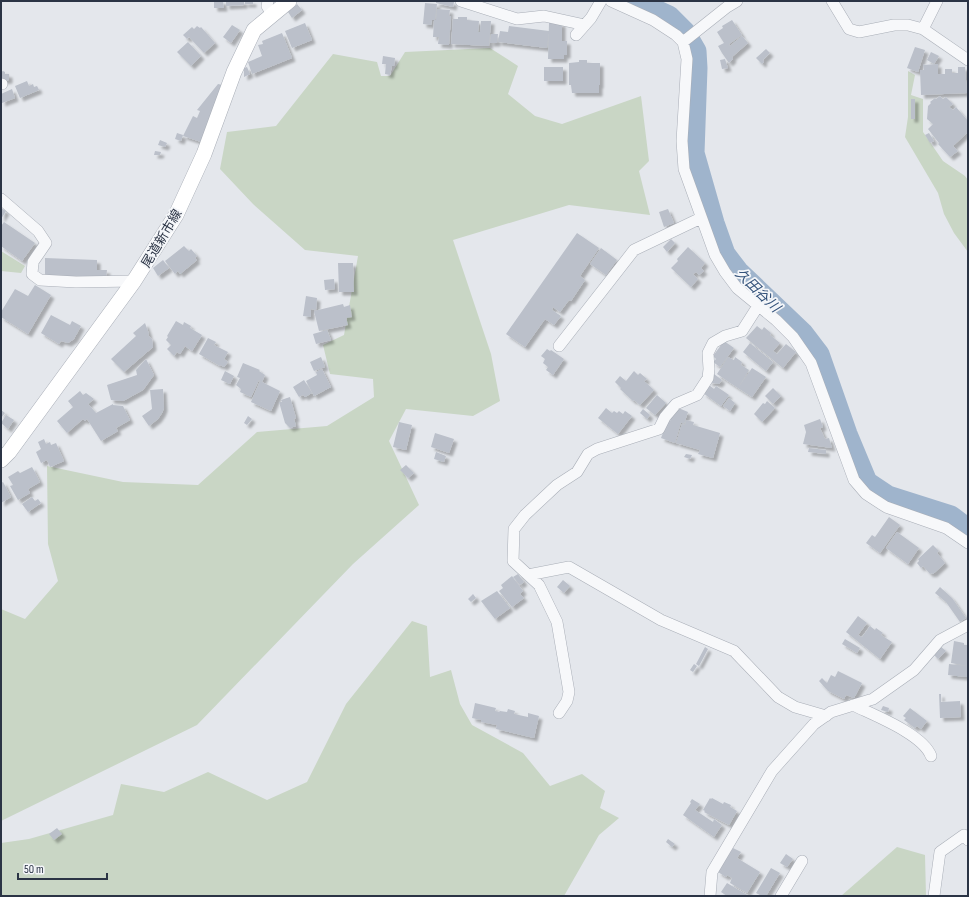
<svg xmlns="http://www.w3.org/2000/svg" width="969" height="897" font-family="'Sofia Sans Condensed','Noto Sans JP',sans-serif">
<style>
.green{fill:#c9d6c5}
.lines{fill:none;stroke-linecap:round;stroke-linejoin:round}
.river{stroke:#9fb4cc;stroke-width:21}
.building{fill:#bbc0ca;filter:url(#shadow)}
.street-casing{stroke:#a9aeb7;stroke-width:12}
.secondary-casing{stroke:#a9aeb7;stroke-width:16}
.street{stroke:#f7f8fa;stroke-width:11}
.secondary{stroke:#fff;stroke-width:15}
.labels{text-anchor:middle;stroke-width:3.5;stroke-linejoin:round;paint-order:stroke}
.street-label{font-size:13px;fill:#2b3445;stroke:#f4f6f9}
.water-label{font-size:14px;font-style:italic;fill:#34527a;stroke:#f4f6f9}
</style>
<defs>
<filter id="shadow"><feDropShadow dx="3.5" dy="3.5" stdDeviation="1" flood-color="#0004"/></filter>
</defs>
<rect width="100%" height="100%" fill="#e4e7ec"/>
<!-- green -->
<path class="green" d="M490,48L518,66L508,94L535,116L562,124L641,96L649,161L639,171L650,215L569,205L453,240L491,354L500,401L473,416L406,409L389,441L419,505L353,564L197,725L1,821V609L25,619L58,581L48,544L47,466L123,482L198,485L257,432L327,426L374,397L373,379L330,374L323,345L344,335L358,256L305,250L253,204L220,169L227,132L276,126L333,54L377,62L381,76H390L405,52Z
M908,71L915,75L911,95L923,99V132L943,161L965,176L968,180V252L954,233L944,214L938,193L905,137L908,117Z
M1,251L25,266L21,273L1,271Z
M412,621L427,626L430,677L451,670L460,704L472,725L523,753L550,786L582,774L605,791L600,808L619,818L599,835L564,896H1V843L29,839L113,815L121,784L164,792L208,772L267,800L307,782L346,704Z
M897,847L925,855L926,896H841Z"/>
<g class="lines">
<!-- river -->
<path class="river" d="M636,1L669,16L685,32L696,51L697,68L694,153L714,223L725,254L738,271L803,333L819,354L847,434L867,482L888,496L951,516L968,529"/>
</g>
<!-- building -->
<path class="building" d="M214,1H223L224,8H214Z
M226,1H244V5L226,6Z
M245,1H253V4H245Z
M436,1H447L454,2L453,7L436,3Z
M425,3L437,4L435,20H432L431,25L423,24Z
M297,4L302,10L292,18L288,12Z
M437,9L450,10L449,16H451L449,45L438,44L439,37H433L434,20H436Z
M458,17H467V20L479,21L478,32H480L481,21H491L489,46L451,44L453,19H458Z
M732,20L742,35L729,44L730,46L742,36L748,43L732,57L733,59L729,63L722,53L718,46L724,43L717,32L723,28L722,26Z
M305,23L312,40L292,48L285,31Z
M549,23H562V41H567V55H564V59H548Z
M232,25L240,30L231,43L223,37Z
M197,26L200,28L201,27L215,43L204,53L189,37L187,39L183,35L192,27L194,29Z
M509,26L549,31L547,48L498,42L500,31L508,32Z
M282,33L292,58L252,74L248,62L262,56L258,45L263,44L262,41Z
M491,34H498L497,43H490Z
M188,42L201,56L191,66L177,52Z
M915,47L925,50L918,72L907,68Z
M766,49L770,53L763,60L764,62L762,64L756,58Z
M931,52L939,56L934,64L927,60Z
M383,56L395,58L394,66H392L390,75L385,74L386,64H382Z
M725,59L728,68L722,69L720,60Z
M579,60H587V63H600V85H599V93H572L571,85H569V63L579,62Z
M938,64V74H945V69H952V73H958V67H965L967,93L921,95L920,70H924L923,65Z
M247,67L250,74L244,77V68Z
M544,67H563V81H544Z
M3,71L5,72V74H9V80L1,81V72Z
M27,81L29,86L33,84L34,87L37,86L39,90L20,98L15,86Z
M218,84L223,85L201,142L183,136L193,116L197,118L200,111L197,110Z
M12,89L15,98L2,103L1,94Z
M940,96L943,99L946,97L953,104L949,107L953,110L956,107L968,121V132L953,146L958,151L950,157L938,144L939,143L928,129L933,124L927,119L928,106L931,103L930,102L935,98L936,99Z
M911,99H915V119H911Z
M177,133L183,135L181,141L175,139Z
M929,133L934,141L930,143L925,135Z
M160,140L167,143L165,147L158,145Z
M155,151L161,152L160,155H154Z
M1,208L6,211L1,219Z
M668,209L674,223L664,227L659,212Z
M4,222L35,243L22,261L1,246V226Z
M577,233L599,248L580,276L585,280L571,301L569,300L560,312L553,307L552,310L561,316L554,325L545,319L525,347L506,334Z
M671,239L675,243L667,252L663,247Z
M184,246L189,251L191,249L197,256L195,258L197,260L180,274L178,271L175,274L165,261Z
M688,247L705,263L701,268L704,271L699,275L696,272L693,274L698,279L691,287L671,268L678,261L677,259Z
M601,248L617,260L606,275L590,264Z
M45,258L97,260V270H107L106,279L45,277Z
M163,260L169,268L158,276L153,268Z
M338,263H353L354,292H339Z
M334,279L335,289L325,290L324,280Z
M35,285L51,295L28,334L1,317V312L15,289L28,296Z
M306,296L317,298L316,310L311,309V317L303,316Z
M343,304L344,307L350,305L352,317L346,318L348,325L319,331L314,311Z
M51,315L70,325L72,321L81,326L74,339L68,343L61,341L59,344L41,333Z
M176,321L183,325L184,322L191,326L190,328L202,335L192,351L185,346L180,354L177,352L174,356L167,349L171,345L166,340L168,337L167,336Z
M145,323L149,334L148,335L152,339L153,347L124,372L111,359L136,336L133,333Z
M757,326L762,330L764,327L771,333L770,335L780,343L773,351L777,354L786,344L796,352L783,368L746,338Z
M327,330L331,340L316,344L313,334Z
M208,338L216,342L214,345L228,352L224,359L228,362L224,367L220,365V366L199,354Z
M724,341L734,348L720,367L713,362L716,359L713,356Z
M750,343L773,362L766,371L743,352Z
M547,349L550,351L551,350L564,359L553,375L546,370L548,367L543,363L545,359L541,356Z
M321,357L325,367L314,371L310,362Z
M728,357L734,360L735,357L742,362L741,365L749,370L738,388L717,374Z
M146,359L154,375L143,390L123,401L111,400L107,385L137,375L136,370Z
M243,363L260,370L259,371L265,375L262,382L259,380L251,397L240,392L241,389L236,385L240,378L237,377Z
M752,368L766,377L752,397L738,388Z
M322,369L331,387L314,396L306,381L317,375L316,372Z
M225,371L234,376L230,384L221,380Z
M634,371L638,375L640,373L647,379L644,381L654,390L640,405L634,400L633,401L620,389L621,388L615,382L620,376L626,381Z
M714,374L722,380L719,384L708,382Z
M304,380L312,393L305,397L303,395L299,397L293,387Z
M260,381L280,391L271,411L251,402Z
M709,385L714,389L716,386L729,395L721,406L703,393Z
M773,388L781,396L773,404L765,396Z
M163,389L164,408L162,413L158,419L149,426L142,416L152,409L150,390Z
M80,391L83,395L86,393L94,399L88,404L96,413L113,404V405L123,406L130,420L116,428L118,431L101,441L87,419L85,421L83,419L67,433L57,421L73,407L68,401Z
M657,395L666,403L655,415L646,408Z
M290,397L296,418L294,419L296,426L290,428L285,423L279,402H282L281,400Z
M729,398L735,403L730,411L723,406Z
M767,401L775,408L762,422L754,414L763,403L765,404Z
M676,407L688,412L684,424L681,422L675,443L661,438L668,420L670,421Z
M606,408L612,413L614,411L617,413L619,411L623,414L625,411L632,416L618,434L598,418Z
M643,409L650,415L647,419L640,413Z
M1,410L5,413L1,418Z
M6,415L14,420L8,429L1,423Z
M248,416L252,419L247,425L244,423Z
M820,419L823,427L820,428L825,439L829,438L832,448L803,444L806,432L804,425Z
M686,420L694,422L693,425L720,433L713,458L698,454L700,450L676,443L682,424L685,425Z
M399,422L412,425L406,450L393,447Z
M435,433L454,439L449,453L431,447Z
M44,439L46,444L50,442L51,445L56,443L64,461L50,467L47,460L41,463L36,452L41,449L38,442Z
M809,448L826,450V454L808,452Z
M436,452L446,456L444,462L434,459Z
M686,454L692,455L690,459L684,457Z
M406,465L414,473L408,478L400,470Z
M32,467L40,482L28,489L30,493L18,500L10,486L13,485L8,477L18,471L20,473Z
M3,482L11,497L1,503V483Z
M32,497L35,501L38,499L41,503L28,512L22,504Z
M889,517L900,525L880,553L866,543L872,535L875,537Z
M897,532L919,548L908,564L886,548Z
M933,545L939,551L937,553L945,563L933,574L932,573L930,574L923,566L921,568L917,563L919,561L918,559Z
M518,574L524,582L520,585L513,577Z
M512,576L523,591L520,594L524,598L512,607L499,591L503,588L501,585Z
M563,580L570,586L564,593L557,587Z
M940,587L952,598L966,618L960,622L946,602L935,593Z
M497,591L510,608L495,619L481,601Z
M473,594L476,598L471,602L468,599Z
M858,616L867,623L858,635L862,637L870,626L875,630L876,628L883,633L881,635L892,642L880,659L846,632Z
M845,639L860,648L857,653L842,644Z
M954,641L964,643V645H968V666L951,663Z
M940,646L946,651L938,659L933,654Z
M705,647L708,649L699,666L696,664Z
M694,664L697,666L693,672L690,670Z
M949,664L968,666L967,677L948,675Z
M838,671L862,683L854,698L846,695L844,699L828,691L819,681L822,678L827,683L831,675L835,677Z
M939,694H941V702L960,701L961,717L940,718Z
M475,703L496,708L495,711L499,712L500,711L507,712L508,709L515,711L514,714L528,717V713L539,716L534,738L496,729L497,725L481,722V720L472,718Z
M883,706L889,708L888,712L881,710Z
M910,708L927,721L921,729L917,726L915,728L904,720L906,718L903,716Z
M710,798L711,799L712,798L723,804L724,802L731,805L730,807L737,811L729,825L704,812L705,811L703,810Z
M692,799L700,804L695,810L713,822L714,819L722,825L714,837L683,815L691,803L690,802Z
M57,828L62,834L54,840L49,834Z
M668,839L675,844L672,847L666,842Z
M733,848L741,852L737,858L760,872L747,893L730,883L732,878L727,875L726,877L718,872Z
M786,854L793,859L787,867L780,863Z
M771,868L780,873L766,896H762L756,893Z
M727,883L749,896H727L721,892Z"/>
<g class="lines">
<!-- street casing -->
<g class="street-casing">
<path id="street" d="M268,1L267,6L272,14
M461,1L517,19L544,16L585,25
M611,1L653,20L676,35L683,42L687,59L682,141L684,169L715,255L725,272L737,288L776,320L793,337L811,363L854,480L866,494L886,507L946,528L968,543
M832,1L849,29L859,32L894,25H908L923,29L968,60
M923,29L937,1
M576,35L591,18L601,1
M683,42L727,7L737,1
M1,84H2
M1,199L38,231L46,243L33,262L32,274L40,280L76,282L134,281
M559,346L634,250L701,218
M528,575L569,567L661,620L734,651L778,697L795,707L826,716
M853,705C873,715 923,734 931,756
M559,713L567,701L569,692L557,622L539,585L513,561L514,529L525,515L557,485L577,472L588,454L597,449L659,429L665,417L676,404L697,395L708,378L709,369L708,353L713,343L725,336L742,331L758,306
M710,896L712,872L772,771L814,724L831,712L873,699L914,670L940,640L968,625
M781,896L802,861
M934,896L940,852L964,835L968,840"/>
</g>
<!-- secondary casing -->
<g class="secondary-casing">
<path id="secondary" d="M1,460L9,452L134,281L176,215L204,154L234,72L254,30L289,1"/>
</g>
<!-- street -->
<use href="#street" class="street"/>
<!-- secondary -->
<use href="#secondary" class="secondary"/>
</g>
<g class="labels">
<!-- street labels -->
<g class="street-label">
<text transform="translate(161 238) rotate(-59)" y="5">尾道新市線</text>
</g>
<!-- water labels -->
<g class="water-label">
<text transform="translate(758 290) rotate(44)" y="5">久田谷川</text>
</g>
</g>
<!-- border -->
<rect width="969" height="897" fill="none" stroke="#2b3445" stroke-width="4"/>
<!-- scale -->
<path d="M18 873v6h89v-6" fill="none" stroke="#2b3445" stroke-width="2"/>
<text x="24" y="873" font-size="12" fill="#2b3445" stroke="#f4f6f9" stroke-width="3" paint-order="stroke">50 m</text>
</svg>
